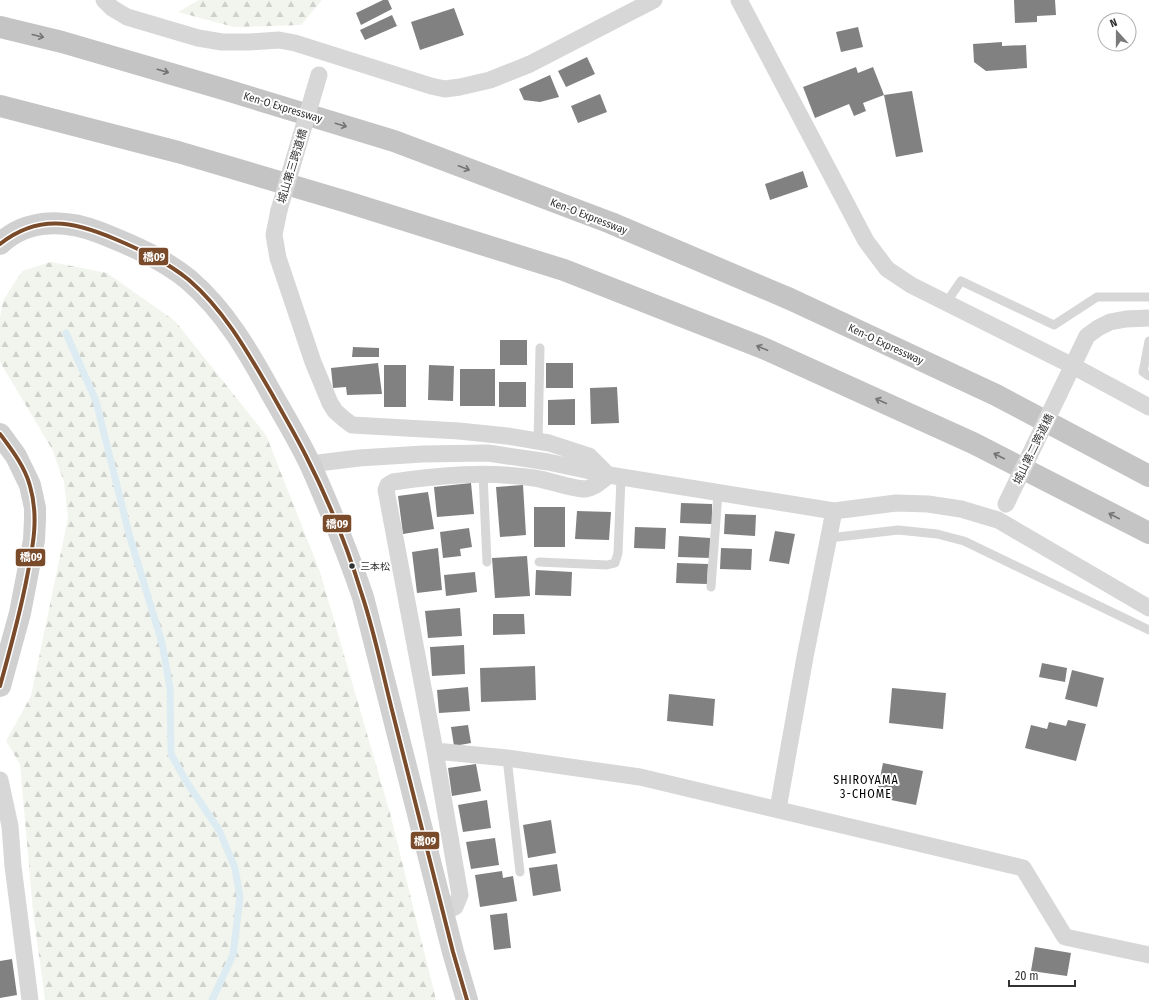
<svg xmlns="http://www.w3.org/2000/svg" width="1149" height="1000" font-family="'Fira Sans Condensed','Noto Sans JP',sans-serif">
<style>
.forest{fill:url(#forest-firs)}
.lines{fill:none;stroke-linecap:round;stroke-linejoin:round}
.stream{stroke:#ddebf3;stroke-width:7}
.building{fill:#818181}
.lane{stroke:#d7d7d7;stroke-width:9}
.street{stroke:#d7d7d7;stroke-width:17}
.secondary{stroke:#d0d0d0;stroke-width:22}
.highway{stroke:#c4c4c4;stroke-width:22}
.street-bridge{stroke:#d7d7d7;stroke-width:17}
.bus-1-casing{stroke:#fff;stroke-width:7}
.bus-1{stroke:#7a4b2a;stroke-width:4}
.oneway{stroke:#747474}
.bus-dot{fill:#333;stroke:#fff;stroke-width:1.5}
.labels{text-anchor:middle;stroke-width:4;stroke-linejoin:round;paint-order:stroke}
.bus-label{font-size:10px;fill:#333;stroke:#fff;text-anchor:start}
.street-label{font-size:11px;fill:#333;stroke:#fff}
.neighbourhood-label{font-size:12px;letter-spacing:1px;fill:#000;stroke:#fff}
.line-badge{stroke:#fff;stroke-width:1.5}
.badge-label{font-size:11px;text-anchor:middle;font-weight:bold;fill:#fff}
</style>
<defs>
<pattern id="forest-firs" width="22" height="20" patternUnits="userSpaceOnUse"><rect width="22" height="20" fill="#f1f5ed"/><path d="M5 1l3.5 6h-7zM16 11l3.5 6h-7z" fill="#cfd2cc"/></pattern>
</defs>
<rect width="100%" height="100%" fill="#fff"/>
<!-- forest -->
<path class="forest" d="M199,0H322L301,25L234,27L178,12Z
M51,262L107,273L175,321L266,435L320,572L390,813L436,1000H45L33,911L20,764L6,741L31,696L68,518L64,482L52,449L0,362V317L3,301L22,271Z"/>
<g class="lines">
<!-- stream -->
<path class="stream" d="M66,333L96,401L129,534L162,643L170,688L171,754L186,781L219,830L235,868L240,897L233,955L212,1000"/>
</g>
<!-- building -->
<path class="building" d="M383,0H388L392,9L361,25L356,13Z
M1014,0H1055L1056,15L1037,16V22L1015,23Z
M454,8L464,35L420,50L411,22Z
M392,15L397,26L365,40L360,30Z
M858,27L863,47L841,52L836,32Z
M1002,42V46L1026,45L1027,68L986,71L974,62L973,44Z
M587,57L595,74L566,87L558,71Z
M856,67L858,73L873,67L884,95L863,103L866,111L854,116L849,104L815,118L803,87Z
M550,75L559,97L540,102L524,100L519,89Z
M912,91L923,152L896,157L884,95Z
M600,94L607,112L578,123L571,106Z
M803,171L808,187L770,200L765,184Z
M500,340H527V365H500Z
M353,347L379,348V357H352Z
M378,363L382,394L347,395L346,387L333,388L331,368Z
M546,363H573V388H546Z
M384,365H406V407H384Z
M429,365L454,366L453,401L428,400Z
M460,369H495V406H460Z
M499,382H526V407H499Z
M617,387L619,423L591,424L590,388Z
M575,399V425H548V400Z
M471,483L474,514L437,517L434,487Z
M523,485L526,535L500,537L496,487Z
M428,492L434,529L403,534L398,496Z
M681,503L712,504V524L680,523Z
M534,507H565V547H534Z
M577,511L611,512L609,540L575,539Z
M725,514L756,515L755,536L724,534Z
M635,527L666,528L665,549L634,548Z
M469,528L472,547L460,549L461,556L443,558L440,532Z
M775,531L795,534L789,564L769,561Z
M679,536L710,538V558L678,557Z
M438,548L442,590L417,593L412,552Z
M721,548L752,549L751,570L720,569Z
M527,556L530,596L495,598L492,558Z
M677,563L708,564L707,584L676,583Z
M536,570L572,572L571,596L535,595Z
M475,572L477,592L446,596L444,575Z
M460,608L462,636L428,638L425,611Z
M493,614H524L525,634L493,635Z
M464,645L465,674L432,676L430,647Z
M1042,663L1067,668L1065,682L1039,677Z
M535,666L536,700L481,702L480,668Z
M1072,670L1104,678L1097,707L1065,699Z
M468,687L470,711L439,713L437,690Z
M892,688L946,693L943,729L889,723Z
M669,694L715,699L713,726L667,721Z
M1068,720L1086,724L1076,761L1025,748L1031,725L1047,729L1049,722L1066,726Z
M468,725L471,743L454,746L451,727Z
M883,763L923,771L916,805L876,797Z
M476,764L481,791L452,796L448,768Z
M487,800L491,828L463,832L458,805Z
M551,820L556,853L528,858L523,825Z
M495,838L499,865L471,869L466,842Z
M557,864L561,891L533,896L529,868Z
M502,871L503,878L513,876L517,901L480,907L475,875Z
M507,913L511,948L494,950L490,915Z
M1035,947L1071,953L1067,976L1031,971Z
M12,959L17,995L0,998V961Z"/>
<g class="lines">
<!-- lane -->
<path class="lane" d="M946,303L961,281L1054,325L1097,297H1149
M1149,341L1143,372L1149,376
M538,442L540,348
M483,474L487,562
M829,538L898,530L937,534L964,541L1149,630
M539,562L607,565L615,563L618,553L621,477
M711,587L718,493
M507,758L520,872"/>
<!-- street -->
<path class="street" d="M104,0L112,8L127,17L198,38L222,42H249L279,40L295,43L431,86L445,89L460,87L490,80L530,64L654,0
M739,0L866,241L887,269L911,285L1073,366L1149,407
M279,210L274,235L278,258L313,362L330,403L335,411L344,419L352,425L459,431L507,436L549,443L589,456L608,475
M1059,394L1087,336L1098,328L1110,322L1126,319L1149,318
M310,464L359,458L423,454L488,453L548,462L609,475L834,511L896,503L928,504L961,509L998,520L1149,608
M435,751L507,758L640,777L1023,868L1065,937L1149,955
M0,780L10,826L13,866L30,1000
M778,809L805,657L834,511
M443,912L455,907L460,895L435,751L386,490L388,485L393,482C440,475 487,471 534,478C549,480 572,489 585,489C595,488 601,481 609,475"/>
<!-- secondary -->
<path class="secondary" d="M0,244C28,217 68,220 101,233C131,245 164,259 189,280C225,311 248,351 270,391C284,416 299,440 311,466C330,509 348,553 363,597L453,952L467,1000
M0,434L16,456L30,485L35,508V519L34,540L20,613L0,686"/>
<!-- highway -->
<path class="highway" d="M0,27L62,42L223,89L394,141L611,223L790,299L996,395L1149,476
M0,106L178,152L347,202L564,270L763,348L973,443L1149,533"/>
<!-- street-bridge -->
<path class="street-bridge" d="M279,210L319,75
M1006,504L1059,394"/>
<!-- bus-1 casing -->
<g class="bus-1-casing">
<path id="bus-1" d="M0,244C38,214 73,221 115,239C141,250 167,262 189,280C225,311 248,353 272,394C283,414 295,434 306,456C328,499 348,549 362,595C375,634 383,675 393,714C413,794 433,873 453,952L467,1000
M0,434C12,450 25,467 30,486C39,517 33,546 27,577C20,614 10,650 0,686"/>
</g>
<!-- bus-1 -->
<use href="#bus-1" class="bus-1"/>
</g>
<!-- one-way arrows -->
<defs><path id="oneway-shaft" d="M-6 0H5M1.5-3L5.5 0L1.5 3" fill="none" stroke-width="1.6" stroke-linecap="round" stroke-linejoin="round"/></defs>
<g class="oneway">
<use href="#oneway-shaft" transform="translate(38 36) rotate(14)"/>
<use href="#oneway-shaft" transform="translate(163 71) rotate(16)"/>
<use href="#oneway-shaft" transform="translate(341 125) rotate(17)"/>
<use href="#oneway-shaft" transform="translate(464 168) rotate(21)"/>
<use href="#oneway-shaft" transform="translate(762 348) rotate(-157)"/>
<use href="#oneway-shaft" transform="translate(881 401) rotate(-156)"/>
<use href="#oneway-shaft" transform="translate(999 456) rotate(-153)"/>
<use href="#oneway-shaft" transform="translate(1114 516) rotate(-153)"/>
</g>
<!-- markers -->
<circle class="bus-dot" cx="352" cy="566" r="3.5"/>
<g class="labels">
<!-- bus labels -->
<g class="bus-label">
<text x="360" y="570">三本松</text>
</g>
<!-- street labels -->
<g class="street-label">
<text transform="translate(283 107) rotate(17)" y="4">Ken-O Expressway</text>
<text transform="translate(292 166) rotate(-73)" y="4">城山第三跨道橋</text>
<text transform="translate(589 216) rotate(21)" y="4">Ken-O Expressway</text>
<text transform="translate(886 344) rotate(25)" y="4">Ken-O Expressway</text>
<text transform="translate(1033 449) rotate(-64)" y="4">城山第二跨道橋</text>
</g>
<!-- neighbourhood labels -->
<g class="neighbourhood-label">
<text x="866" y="784">SHIROYAMA<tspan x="866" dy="14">3-CHOME</tspan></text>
</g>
</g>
<g class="line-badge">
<rect x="138" y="247" width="31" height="19" rx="4" fill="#7a4b2a"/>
<rect x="322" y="514" width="30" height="19" rx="4" fill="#7a4b2a"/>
<rect x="15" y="548" width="31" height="19" rx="4" fill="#7a4b2a"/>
<rect x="410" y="831" width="30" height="19" rx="4" fill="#7a4b2a"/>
</g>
<g class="badge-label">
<text x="154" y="261">橋09</text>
<text x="337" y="528">橋09</text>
<text x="31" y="561">橋09</text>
<text x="425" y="845">橋09</text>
</g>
<!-- north arrow -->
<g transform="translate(1117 32) rotate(339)"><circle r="19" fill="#ffffff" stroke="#adadad"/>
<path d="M0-3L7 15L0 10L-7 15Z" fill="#7a7a7a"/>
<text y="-6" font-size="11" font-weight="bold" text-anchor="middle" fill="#333333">N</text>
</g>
<!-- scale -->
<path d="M1009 980v6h66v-6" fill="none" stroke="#333333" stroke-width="2"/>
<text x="1015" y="980" font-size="12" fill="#333333" stroke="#ffffff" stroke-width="3" paint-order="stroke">20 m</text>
</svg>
